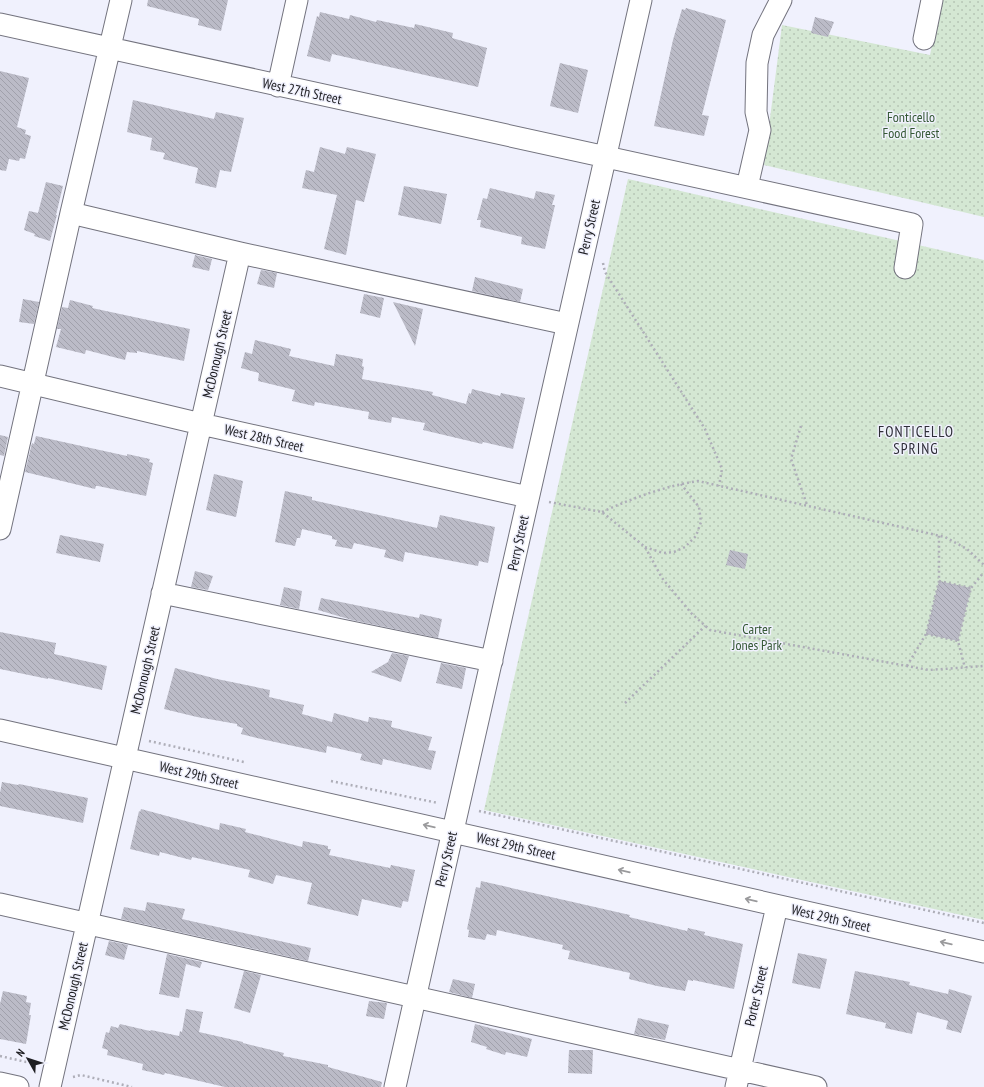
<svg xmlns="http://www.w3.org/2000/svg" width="984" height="1087" font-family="'PT Sans Narrow',sans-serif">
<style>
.park{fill:url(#park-dots)}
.building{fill:url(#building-back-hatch)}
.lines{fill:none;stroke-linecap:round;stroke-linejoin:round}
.minor-casing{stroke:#73737e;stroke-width:23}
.path{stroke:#aeaeb8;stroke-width:2.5;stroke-dasharray:2 3;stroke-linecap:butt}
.minor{stroke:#fff;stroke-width:21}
.oneway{stroke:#9a9a9c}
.labels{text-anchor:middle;stroke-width:3;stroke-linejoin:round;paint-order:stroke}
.street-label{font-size:14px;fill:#1e1e22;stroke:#f0f1fd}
.park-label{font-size:14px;fill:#345834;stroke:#f0f1fd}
.neighbourhood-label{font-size:15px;letter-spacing:1px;fill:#2e2e37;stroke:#f0f1fd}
</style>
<defs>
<pattern id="park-dots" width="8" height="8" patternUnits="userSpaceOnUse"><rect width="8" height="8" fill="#d4e7d3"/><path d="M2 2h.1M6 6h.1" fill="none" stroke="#b6c6b5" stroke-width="1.8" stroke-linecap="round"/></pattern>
<pattern id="building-back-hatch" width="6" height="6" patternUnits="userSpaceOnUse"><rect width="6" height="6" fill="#bbbbc7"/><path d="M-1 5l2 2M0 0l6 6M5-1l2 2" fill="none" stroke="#a0a0ab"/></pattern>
</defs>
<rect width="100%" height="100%" fill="#f0f1fd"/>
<!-- park -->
<path class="park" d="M941,0H984V217L764,165L782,25L930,55Z
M628,179L984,260V920L484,810Z"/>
<!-- building -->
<path class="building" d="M148,0H228L221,31L198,25L199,19L147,6Z
M686,8L726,20L702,115L709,116L704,136L654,126L673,40L682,9L685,10Z
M320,12L349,19L350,15L376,22L377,20L414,28L415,24L453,33L452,38L487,48L478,87L332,54L330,62L307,56L317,16L319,17Z
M815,17L834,22L828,37L811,33Z
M560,63L588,70L578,113L550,106Z
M0,71L29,78L17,127L26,130L25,134L31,136L25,159L20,158L19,161L9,159L6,171L0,170Z
M133,100L214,119L216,112L244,118L231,172L220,170L216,188L195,183L198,168L163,159L165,153L150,150L152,138L127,132Z
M320,147L345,154L347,147L376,154L364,202L356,200L346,255L324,249L337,195L302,188L306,170L314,172Z
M46,182L63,186L56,215H57L50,241L34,236L35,234L24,230L29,211L38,213Z
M404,186L447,194L441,224L398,215Z
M490,188L534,199L536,191L555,195L552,205H555L545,249L521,244L522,237L480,227L481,220H477L483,198L487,199Z
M195,255L212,259L209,271L192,267Z
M261,270L277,273L274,288L257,284Z
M475,277L523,289L520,302L472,291Z
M364,294L384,298L380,318L360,313Z
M23,299L39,302L34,324L19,322Z
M70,300L93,306L92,308L190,329L184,361L137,351V353L127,352L125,360L86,350L85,354L56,347L61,329H57L62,307L68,308Z
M393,302L423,309L415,346Z
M255,340L291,349L289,356L334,366L336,354L363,359L362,366L364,367L362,379L433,392L432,395L466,404L469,393L471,394L472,389L500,396L501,393L525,398L513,449L483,442L482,444L423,430L425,423L392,417L391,423L368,419L369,412L315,402L314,406L292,401L295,390L258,381L259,373L241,368L245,352L252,354Z
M0,435L8,437L4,456L0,455Z
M36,436L127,456V454L150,459L149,462L153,463L146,496L98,486H96L95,489L25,472L32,443L34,444Z
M214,474L243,481L236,517L206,510Z
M285,491L312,497V500L437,528L440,515L495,527L488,563L479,561L478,566L405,552L403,562L384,557L386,550L354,543L352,549L335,546L337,540L332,539V536L302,529L300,538H297L295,546L275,542Z
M60,535L104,544L100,562L56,553Z
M730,550L748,554L745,569L726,565Z
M195,571L213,576L208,590L191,587Z
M939,581L971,588L958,641L926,634Z
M284,587L302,591L299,609L280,605Z
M321,598L419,618L420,614L442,619L438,638L352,620L318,610Z
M0,632L56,643L54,654L107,666L102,690L48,678V679L0,669Z
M392,653L409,656L401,682L371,672L388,662Z
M441,663L466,668L462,689L436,683Z
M175,668L217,679L270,690L269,697L304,705L302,714L332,722L334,713L368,722L369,717L392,721L391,727L432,737L428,750L436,751L431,770L383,759L382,765L360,760L362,754L327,746L326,753L261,739L241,734L243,728L237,726V724L197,717L164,709Z
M2,782L18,785L19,784L88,798L83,823L0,806V793Z
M141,809L219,830L220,823L246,829L245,832L302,847L303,841L328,846V849H331L329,855L390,868L391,865L415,870L408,902L403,901L401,908L362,899L358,916L307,904L312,883L276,875L273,884L248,877L250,870L192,857L191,860L160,852L159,856L130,849L139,811L140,812Z
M481,881L630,915L629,917L687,931L688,928L705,932L704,935L743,944L734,989L693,980V981L688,980L685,991L657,986L629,979L630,973L568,959L570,951L562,949L563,945L497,930L496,936L487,934L485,940L468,937L469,930L467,929L476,887L480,888Z
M147,902L185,909L182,919L311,948L308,961L121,919L124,907L145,911Z
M109,941L128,945L124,960L105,955Z
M798,953L827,959L820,989L792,983Z
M167,954L202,962L200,968L186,964L179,998L159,994Z
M244,971L261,975L250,1013L234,1008Z
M855,971L910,982L909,985L948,994L949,989L972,996L961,1033L946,1029L948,1021L917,1012L912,1034L885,1028L886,1023L846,1014Z
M453,979L475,984L472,998L449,992Z
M3,991L27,996L26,1002L31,1003L29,1015H31L26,1044L0,1039V1004Z
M369,1001L387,1003L384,1019L366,1016Z
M186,1009L203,1012L199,1032L243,1042V1043L284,1053L283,1056L328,1065V1067L382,1082L381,1087H225L165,1073L164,1075L142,1070L143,1064L107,1055L108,1050L102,1048L106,1032L109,1033L111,1026L118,1028L120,1024L150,1031L151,1030L179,1036L180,1031L182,1032Z
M638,1018L669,1025L665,1040L634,1034Z
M475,1024L532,1039L527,1057L506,1052L505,1055L486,1049L487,1047L471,1042Z
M569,1050H593L592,1074L568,1073Z"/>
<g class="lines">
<!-- minor casing -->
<g class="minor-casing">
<path id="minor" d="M0,24L912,224L905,268
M924,39L932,0
M278,86L297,0
M747,187L760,130L756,112L757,63L763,35L781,0
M71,213L240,253L567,324
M0,376L201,424L528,497
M0,529L71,213L121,0
M162,593L492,661
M0,730L984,952
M0,904L816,1087
M0,1083L18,1087
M50,1087L240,253
M395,1087L641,0
M736,1087L777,906"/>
</g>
<!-- path -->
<path class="path" d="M603,263L605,272L705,429L722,469L719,486
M801,426L791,459L807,505
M549,502L602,512L645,547L662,578L692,614L710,630L929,670L984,666
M602,512C633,498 665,486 698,481L945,537L967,549L984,565
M645,547L663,553L674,552L685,547L696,536L701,522L699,507L681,484
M939,581L971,588
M926,634L958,641L965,668
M958,641L971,588L984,572
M907,666L926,634L939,581V535
M625,703L705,626
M149,741L244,762
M331,781L438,803
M479,811L984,923
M0,1056L35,1064
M73,1077L81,1075L132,1087"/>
<!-- minor -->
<use href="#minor" class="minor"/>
</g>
<!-- one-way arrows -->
<defs><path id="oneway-shaft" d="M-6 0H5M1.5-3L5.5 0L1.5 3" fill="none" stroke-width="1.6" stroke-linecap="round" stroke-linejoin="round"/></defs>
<g class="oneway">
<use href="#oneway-shaft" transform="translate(429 826) rotate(-167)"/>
<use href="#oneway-shaft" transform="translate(624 871) rotate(-167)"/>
<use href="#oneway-shaft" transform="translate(751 900) rotate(-167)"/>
<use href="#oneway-shaft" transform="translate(946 943) rotate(-167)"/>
</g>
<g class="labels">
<!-- street labels -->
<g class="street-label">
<text transform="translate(302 91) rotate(12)" y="5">West 27th Street</text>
<text transform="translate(589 227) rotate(-77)" y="5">Perry Street</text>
<text transform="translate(217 354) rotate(-77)" y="5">McDonough Street</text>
<text transform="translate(264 438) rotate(13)" y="5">West 28th Street</text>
<text transform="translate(518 543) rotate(-78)" y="5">Perry Street</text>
<text transform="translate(145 670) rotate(-77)" y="5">McDonough Street</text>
<text transform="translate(199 775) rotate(13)" y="5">West 29th Street</text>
<text transform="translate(516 846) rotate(13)" y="5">West 29th Street</text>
<text transform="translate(446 859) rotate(-77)" y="5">Perry Street</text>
<text transform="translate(831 918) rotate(13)" y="5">West 29th Street</text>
<text transform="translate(73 986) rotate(-77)" y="5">McDonough Street</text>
<text transform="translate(756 996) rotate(-77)" y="5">Porter Street</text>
</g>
<!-- park labels -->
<g class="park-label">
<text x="911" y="122">Fonticello<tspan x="911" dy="16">Food Forest</tspan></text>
<text x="757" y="634">Carter<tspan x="757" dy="16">Jones Park</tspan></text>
</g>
<!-- neighbourhood labels -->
<g class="neighbourhood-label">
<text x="916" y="437">FONTICELLO<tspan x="916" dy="17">SPRING</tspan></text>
</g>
</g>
<!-- north arrow -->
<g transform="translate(28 1059) rotate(309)" stroke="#f0f1fd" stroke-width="3" paint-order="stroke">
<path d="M0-3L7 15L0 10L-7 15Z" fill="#1e1e22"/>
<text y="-6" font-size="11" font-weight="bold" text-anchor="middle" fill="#1e1e22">N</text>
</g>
</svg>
